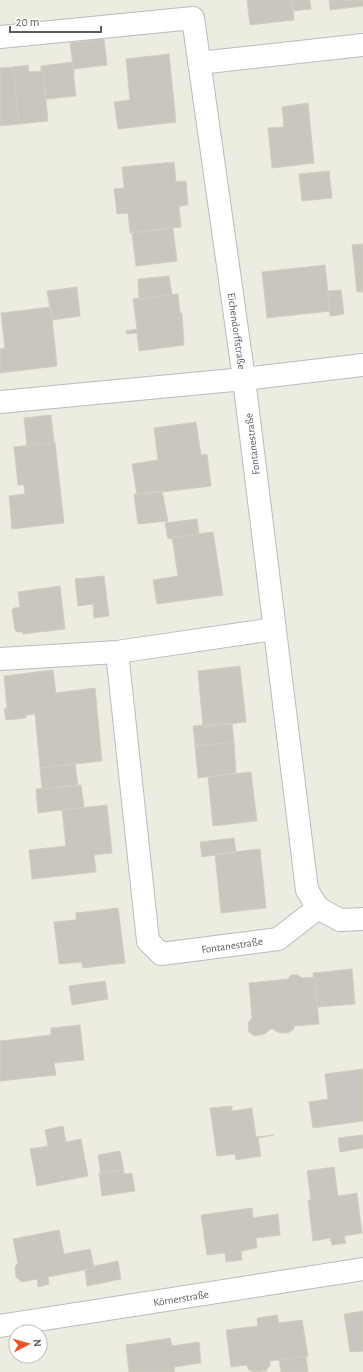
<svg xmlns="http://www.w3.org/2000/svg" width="363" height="1372" font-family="'Alegreya Sans',sans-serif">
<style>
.building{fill:#c8c6be;stroke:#d2cfbf}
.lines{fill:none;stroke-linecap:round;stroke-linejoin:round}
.street-casing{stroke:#b9bac0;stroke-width:24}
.street{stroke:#fff;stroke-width:22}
.labels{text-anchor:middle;stroke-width:4;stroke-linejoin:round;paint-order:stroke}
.street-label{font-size:11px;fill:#595c62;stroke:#fff}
</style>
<rect width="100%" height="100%" fill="#edece1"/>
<!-- building -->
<path class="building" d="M247,0H292L294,20L250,25Z
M292,0H310L311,9L293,11Z
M329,0H363V6L330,10Z
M104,39L107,65L74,69V75L70,43Z
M169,54L176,122L118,129L114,102L130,100L126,59Z
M72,62L76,96L46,99L43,71H41V66Z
M28,65L29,72L43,71L48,121L19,124L13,67Z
M13,67L19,124L0,126V68Z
M308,103L314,163L272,168L268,128L284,127L282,107Z
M174,162L176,182L186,181L188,205L179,206L181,227L130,233L128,213L117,214L114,189L124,188L122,167Z
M329,171L332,198L302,201L299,174Z
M173,228L177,261L136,266L132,233Z
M363,244V292H357L352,245Z
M325,265L330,311L267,318L262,272Z
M169,276L172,295L139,299L138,279Z
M77,287L80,316L52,320L47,291Z
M341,290L344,314L330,316L328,291Z
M178,294L180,313H182L184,345L139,351L137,333L127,334L126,331L137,329L133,299Z
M51,307L57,366L0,373V349L5,348L1,313Z
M51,415L54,442L27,446L24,418Z
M196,422L201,455L207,454L211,486L137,495L132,464L158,460L154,428Z
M55,442L64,523L12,529L9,496L25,494L24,485H18L14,447Z
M162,491L168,521L138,524L134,494Z
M197,519L199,534L168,539L165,523Z
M213,532L223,595L157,604L153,580L178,576L172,537Z
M104,576L109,616L94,618L93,604L78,606L75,579Z
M60,586L65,629L23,634V632H17L15,630L12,610L14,608L20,607L18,592Z
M240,666L246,722L203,727L198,671Z
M53,670L56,693L95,688L102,761L40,768L35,714L26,715V718L6,720L4,709L7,708L4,676Z
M232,723L234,742L195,746L193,726Z
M234,742L236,773L198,778L195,746Z
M75,764L78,785L42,789L40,768Z
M251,772L257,821L213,826L208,777Z
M81,785L84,807L38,813L36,789Z
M107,805L112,853L94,855L96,872L32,879L29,850L66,846L62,810Z
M234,838L236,852L202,857L200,842Z
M260,849L266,908L221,913L215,854Z
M118,908L125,963L83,968L81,962L59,964L54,922L76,920V913Z
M352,969L355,1004L318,1007L313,973Z
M291,975H298L302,978L315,977L319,1024L294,1026V1029L288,1033H281L275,1031L274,1029H270L265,1034L254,1036L249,1032L248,1023L252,1018L249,983L288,979Z
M105,981L108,999L72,1005L69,986Z
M80,1025L84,1060L54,1063L56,1075L0,1081V1041L51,1035V1028Z
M363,1069V1121L313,1128L309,1102L328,1099L325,1074Z
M232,1106V1111L252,1108L256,1137L274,1135L258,1138L261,1156L236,1160L235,1154L217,1156L210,1108Z
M63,1126L66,1142L81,1139L88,1176L37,1186L30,1149L48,1146L45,1130Z
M363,1135V1148L340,1152L338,1138Z
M120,1151L124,1170L101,1174L98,1155Z
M334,1167L338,1196L357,1193L362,1233L344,1236L346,1243L332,1245L330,1238L313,1241L308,1200H311L307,1171Z
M124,1170V1174L132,1173L135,1191L102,1196L99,1173Z
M252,1208L253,1218L278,1214L280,1235L256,1238L257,1248L241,1251L242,1260L226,1262L225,1253L207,1255L201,1215Z
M59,1230L64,1254L90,1249L94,1268L48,1277L49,1284L38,1287L37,1279L22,1282L16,1277L15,1267L18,1263L13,1239Z
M118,1261L121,1279L87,1286L85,1270L94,1268V1266Z
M363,1311V1351L350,1352L344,1314Z
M277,1315L279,1323L302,1320L308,1356L270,1361V1365L266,1371L253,1372L248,1369L247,1365L231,1367L226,1330L258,1326L257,1318Z
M170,1338L172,1346L199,1342L201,1363L174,1367L175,1372H129L126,1345Z
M306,1356L308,1372H281L279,1360Z"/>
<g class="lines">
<!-- street casing -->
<g class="street-casing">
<path id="street" d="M0,37L193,18L244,379L307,890L318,908L340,920L363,919
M199,63L363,45
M0,402L244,379L363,365
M117,652L148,941L161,954L278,939L318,908
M0,659L117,652L274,629
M0,1326L363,1269"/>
</g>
<!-- street -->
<use href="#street" class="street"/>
</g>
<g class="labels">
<!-- street labels -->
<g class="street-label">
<text transform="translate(237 331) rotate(82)" y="4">Eichendorffstraße</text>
<text transform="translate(252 444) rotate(-97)" y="4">Fontanestraße</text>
<text transform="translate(232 945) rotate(-8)" y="4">Fontanestraße</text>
<text transform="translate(181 1298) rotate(-9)" y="4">Körnerstraße</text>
</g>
</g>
<!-- north arrow -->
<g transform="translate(28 1344) rotate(84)"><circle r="19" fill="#ffffff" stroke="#bdbec0"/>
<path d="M0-3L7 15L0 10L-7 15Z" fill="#ee5426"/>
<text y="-6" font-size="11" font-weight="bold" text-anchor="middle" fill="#595c62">N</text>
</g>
<!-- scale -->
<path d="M10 26v6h91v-6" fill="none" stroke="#595c62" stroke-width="2"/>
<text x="16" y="26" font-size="12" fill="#595c62" stroke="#ffffff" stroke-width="3" paint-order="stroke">20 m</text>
</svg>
